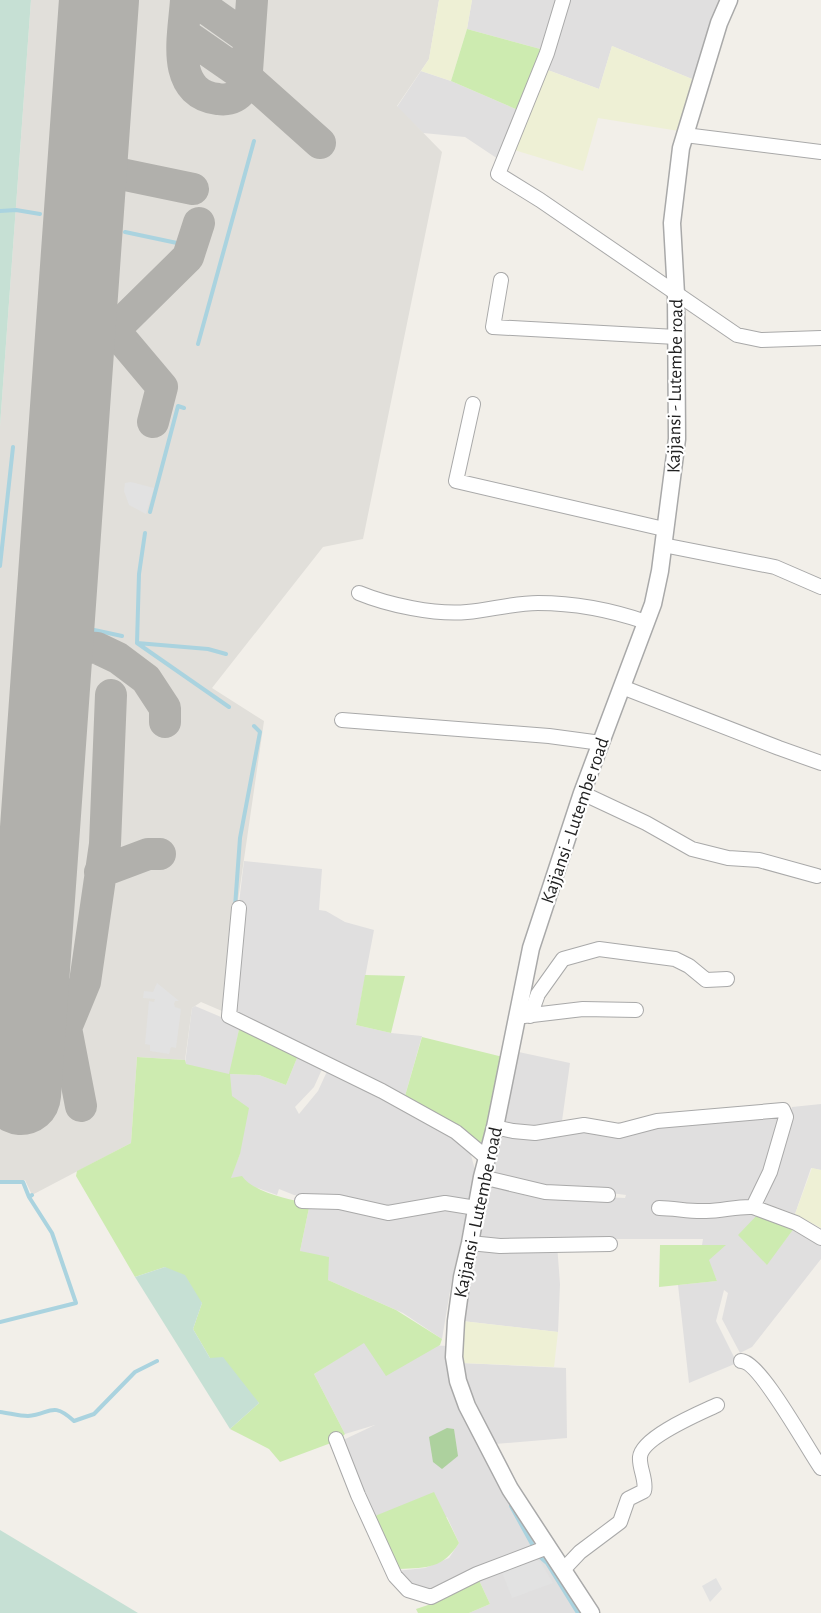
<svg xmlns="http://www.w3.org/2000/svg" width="821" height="1613" font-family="'Alegreya Sans',sans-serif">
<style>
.residential{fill:#e0dfdf}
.airport{fill:#e1dfda}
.farmland{fill:#eef0d5}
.grass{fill:#cdebb0}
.forest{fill:#add19e}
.wetland{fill:#c6e0d4}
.parking{fill:#e2e2e2}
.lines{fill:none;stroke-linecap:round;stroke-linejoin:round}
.stream{stroke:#aad3df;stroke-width:4}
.taxiway{stroke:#b1b0ac;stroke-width:32}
.runway{stroke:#b1b0ac;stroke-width:80}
.minor-casing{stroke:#a9a9a9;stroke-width:16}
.tertiary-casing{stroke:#a9a9a9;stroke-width:19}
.minor{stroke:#fff;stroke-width:14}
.tertiary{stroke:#fff;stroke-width:16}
.labels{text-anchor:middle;stroke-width:4.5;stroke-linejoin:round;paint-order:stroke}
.street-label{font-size:19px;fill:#222;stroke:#fff}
</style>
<rect width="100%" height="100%" fill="#f2efe9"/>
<!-- residential -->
<path class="residential" d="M472,0H559L544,50L467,29Z
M567,0H724L692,79L612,46L599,89L545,69Z
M421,71L451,81L518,110L498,159L465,137L423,133L397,107Z
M244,861L322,869L319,910L326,911L345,922L374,930L356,1025L391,1033L422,1036L405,1096L378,1081L226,1012Z
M195,1006L240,1025L230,1074L259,1075L286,1085L299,1053L324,1065L314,1087L295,1107L299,1114L318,1091L329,1067L468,1144L475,1170L469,1204L395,1211L294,1195L279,1189L277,1195L230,1178L240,1154L232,1096L185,1064L192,1008Z
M514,1051L570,1063L562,1121L535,1125L515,1124L499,1119Z
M821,1104V1170L811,1168L795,1214L760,1201L777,1157L792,1107Z
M784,1114L766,1167L761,1211L767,1264L798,1223L821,1239V1259L752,1347L740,1353L722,1319L728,1293L724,1290L716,1321L737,1363L689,1383L678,1285L717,1281L708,1260L725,1245H702L703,1239H508L481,1237L475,1234L487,1180L583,1196L625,1198L626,1195L588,1190L563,1193L488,1175L499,1124L512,1129H618Z
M310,1203L376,1214L442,1204L468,1209L452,1279L442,1339L403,1313L328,1280L300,1251Z
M474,1244H557L560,1284L558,1332L462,1321Z
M364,1342L448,1346L538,1546L429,1593L416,1590L396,1571L425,1568L449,1558L459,1543L447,1517L376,1515L370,1518L341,1441L375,1425L345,1434L314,1374Z
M462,1363L566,1368L567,1438L495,1444L467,1383Z
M540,1554L545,1556L582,1613H469L490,1604L478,1578Z"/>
<!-- airport -->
<path class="airport" d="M31,0H439L429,59L397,106L442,152L363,539L323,547L212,688L264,721L222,1011L201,1002L192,1008L185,1060L137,1057L131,1143L32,1195L25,1180L0,1181V426Z"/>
<!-- farmland -->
<path class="farmland" d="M439,0H472L467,29L451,81L421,71L429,59Z
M612,46L692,79L679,131L598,118L583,171L511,149L545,69L599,89Z
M812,1168L821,1170V1228L795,1214Z
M462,1321L558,1332L554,1367L462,1363Z"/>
<!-- grass -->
<path class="grass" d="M467,29L544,50L518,110L451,81Z
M365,975L405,976L391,1033L356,1025Z
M240,1025L299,1053L286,1085L259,1075L230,1074L232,1096L249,1108L240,1154L231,1178L242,1176C253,1192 291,1201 310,1203L300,1251L329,1257L328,1280L396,1310L442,1339L440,1345L386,1376L364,1343L314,1374L345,1434L339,1440L280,1462L269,1449L230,1429L259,1403L210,1358L193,1329L202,1303L165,1267L135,1277L76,1176L77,1171L131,1143L137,1057L185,1060L186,1064L229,1074Z
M422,1037L503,1057L483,1141L478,1143L405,1096Z
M761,1211L798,1223L767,1265L738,1235Z
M660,1245H726L709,1260L717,1281L659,1287Z
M434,1492L459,1543C443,1568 428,1568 399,1569L370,1518Z
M478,1578L490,1604L469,1613H418L416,1609L431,1604Z"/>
<!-- forest -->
<path class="forest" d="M447,1428L454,1429L458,1456L442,1469L433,1462L429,1437Z"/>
<!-- wetland -->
<path class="wetland" d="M0,0H31L0,426Z
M165,1267L185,1275L202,1303L193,1329L210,1358L223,1357L259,1403L230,1429L135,1277Z
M0,1530L138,1613H0Z"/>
<!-- parking -->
<path class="parking" d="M131,482L154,488L146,514L129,505L124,491L125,483Z
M157,983L179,1001H175L174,1004L175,1007L181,1009L176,1048L171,1047L169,1054L150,1051V1045L145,1044L149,1001L154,1002L155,999L143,998L144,991L153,992Z
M534,1559L541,1563L553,1583L512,1598L502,1572Z
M716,1578L722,1589L710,1602L702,1586Z"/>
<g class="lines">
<!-- stream -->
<path class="stream" d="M0,211L16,210L40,214
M115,230L118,183
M125,232L177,243
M198,344L254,141
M150,512L178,406L184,408
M0,566L13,447
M85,628L122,636
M137,643L229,707
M137,643L139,574L145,533
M137,643L208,649L226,654
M235,907L240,838L260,732L254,726
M0,1182H23L29,1197L32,1195
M0,1322L76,1303L52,1233L29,1197
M0,1412C9,1413 19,1416 28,1416C50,1415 51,1400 74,1421L94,1414L135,1372L157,1361
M511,1506L532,1544
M540,1557L547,1563L578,1613"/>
<!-- taxiway -->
<path class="taxiway" d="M186,0C184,34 169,93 218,99C231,101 239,96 246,85L252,0
M194,0L249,39
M184,34L246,77L320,143
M87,167L193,189
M75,327L114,330L188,257L199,223
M114,330L162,387L153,422
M53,645L97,648L118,658L146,679L165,708V722
M100,872L148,854H160
M26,1023L66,1028L85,982L105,844L111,695
M66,1028L81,1106"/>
<!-- runway -->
<path class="runway" d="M21,1095L99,0"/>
<!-- minor casing -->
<g class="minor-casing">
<path id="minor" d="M563,0L547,53L498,174L540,200L737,335L761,340L821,338
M685,135L821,152
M501,280L493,327L676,337
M473,404L456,481L664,529
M663,545L775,567L821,587
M359,593C388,605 435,615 467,612C490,610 514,603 538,603C576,603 611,610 646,622
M622,687L779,748L821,763
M342,720L549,736L601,743
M582,793L646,823L692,849L728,858L759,860L817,876
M239,908L229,1016L382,1091L456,1132L487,1158
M524,1016L583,1009L636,1010
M530,1016L538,994L563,959L599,949L675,959L689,966L706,980L727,979
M495,1127L513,1131L535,1133L584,1125L619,1131L657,1121L783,1110L786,1117L770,1172L753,1207L796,1223L821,1238
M482,1177L545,1192L608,1195
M302,1201L339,1202L388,1213L445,1203L476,1208
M659,1208C675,1208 690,1212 706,1211C722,1211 738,1206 753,1207
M470,1243L500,1246L610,1244
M741,1361C760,1361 808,1450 821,1468
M336,1439L358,1495L395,1576L408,1590L431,1597L477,1574L548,1547
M563,1570L580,1552L620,1522L628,1499L644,1491C647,1481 639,1468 640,1457C642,1437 700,1413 717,1405"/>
</g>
<!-- tertiary casing -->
<g class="tertiary-casing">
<path id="tertiary" d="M591,1613L510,1489L467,1406L458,1381L454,1357L456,1321L462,1277L470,1243L482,1177L495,1127L531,948L582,793L653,604L660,571L677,439L676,294L672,223L681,148L719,23L729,0"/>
</g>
<!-- minor -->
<use href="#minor" class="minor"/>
<!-- tertiary -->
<use href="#tertiary" class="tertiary"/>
</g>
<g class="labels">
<!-- street labels -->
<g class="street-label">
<text transform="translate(674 386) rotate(-89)" y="7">Kajjansi - Lutembe road</text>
<text transform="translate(574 820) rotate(-71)" y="7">Kajjansi - Lutembe road</text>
<text transform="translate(477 1212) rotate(-78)" y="7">Kajjansi - Lutembe road</text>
</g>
</g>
</svg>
